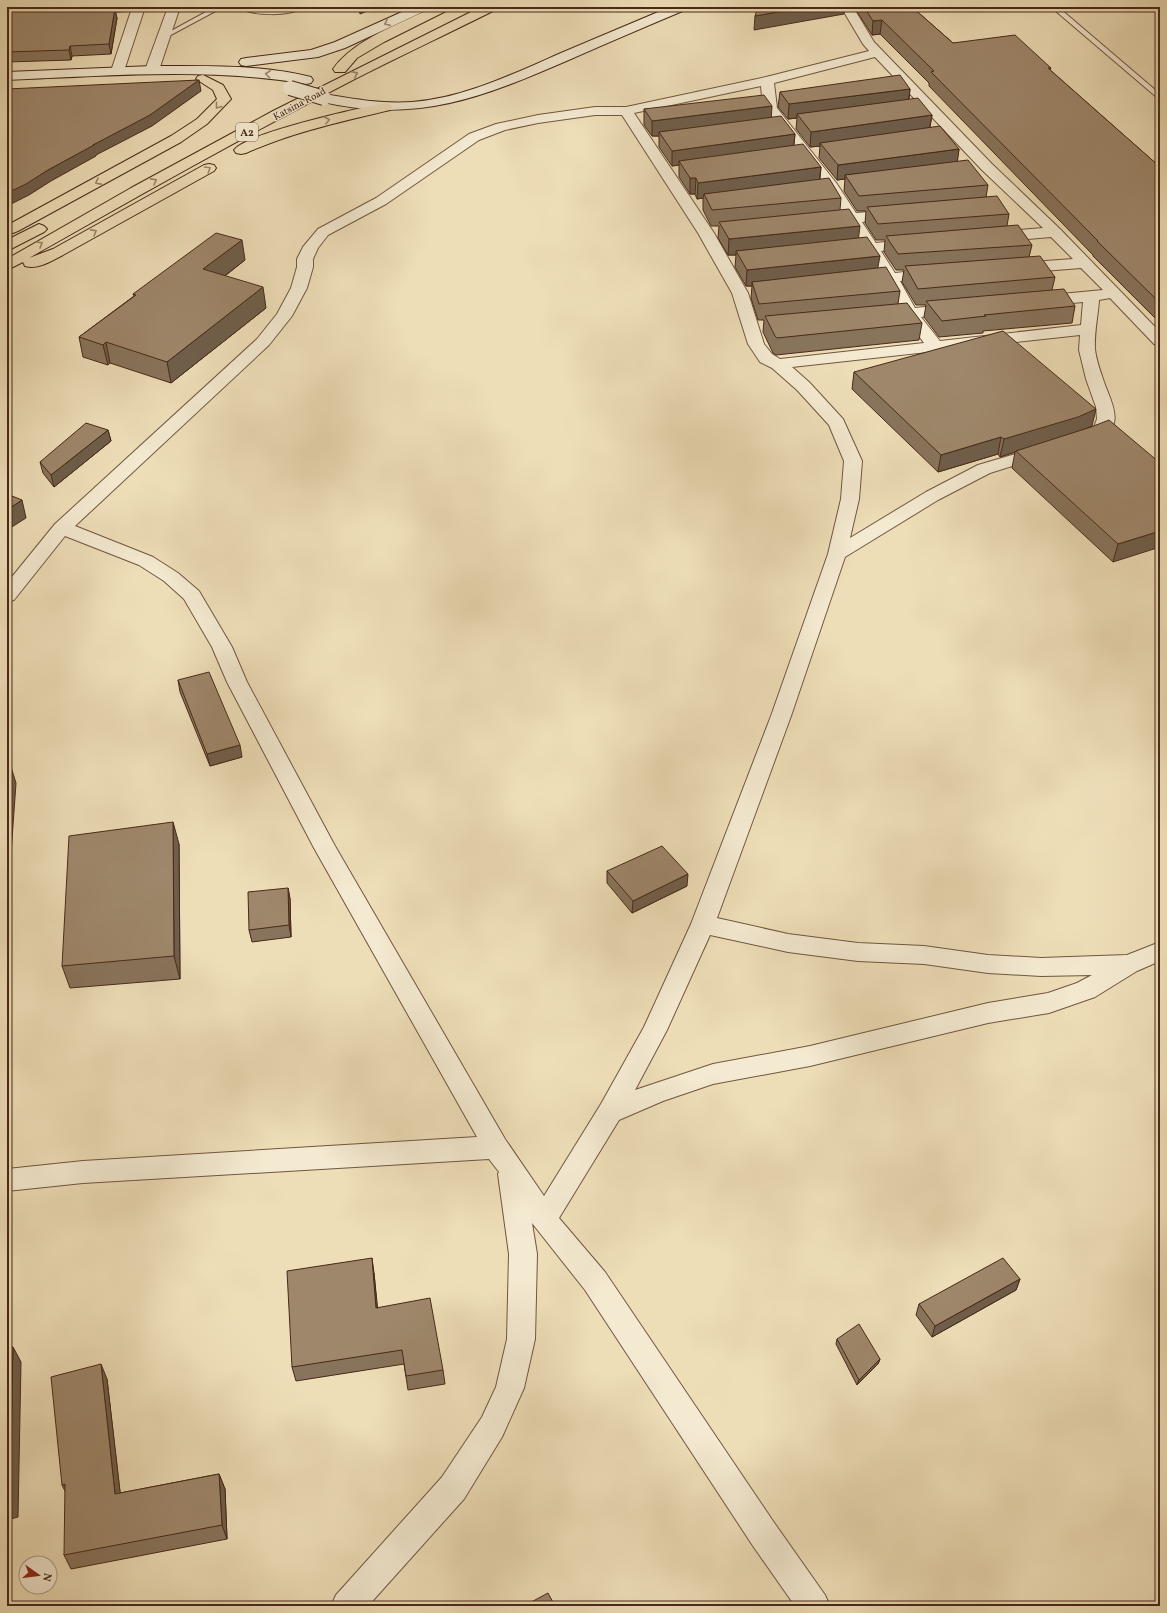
<svg xmlns="http://www.w3.org/2000/svg" width="1167" height="1613" font-family="Vollkorn,serif">
<style>
.lines{fill:none;stroke-linecap:round;stroke-linejoin:round}
.service-casing{stroke:#71563f;stroke-width:2}
.minor-casing{stroke:#71563f;stroke-width:2}
.secondary-casing{stroke:#472917;stroke-width:2}
.trunk-casing{stroke:#472917;stroke-width:2}
.service{fill:#f4ead1;fill-rule:evenodd}
.minor{fill:#f4ead1;fill-rule:evenodd}
.secondary{fill:#f4ead1;fill-rule:evenodd}
.trunk{fill:#eedeb8;fill-rule:evenodd}
.secondary-bridge-casing{stroke:#472917;stroke-width:16;stroke-linecap:butt}
.secondary-bridge{stroke:#f4ead1;stroke-width:14}
.wall{fill:#88745c;stroke:#472917}
.shaded-wall{fill:#6f5e4b;stroke:#472917}
.building{fill:#9e876b;stroke:#472917}
.oneway{stroke:#9e8a74}
.oneway2{stroke:#9a8468}
.labels{text-anchor:middle;stroke-width:3;stroke-linejoin:round;paint-order:stroke}
.far-street-label{font-size:10px;fill:#472917;stroke:#f4ead1}
.shield{fill:#f4ead1;stroke:#7b634f;stroke-width:1}
.shield-label{font-size:11px;font-weight:bold;fill:#472917}
</style>
<rect width="100%" height="100%" fill="#eedeb8"/>
<filter id="stains"><feTurbulence type="fractalNoise" baseFrequency=".005" numOctaves="4"/><feColorMatrix values="0 0 0 0 .2 0 0 0 0 .09 0 0 0 0 .02 0 0 0 .5 -.17"/></filter>
<radialGradient id="worn" r=".72"><stop offset=".6" stop-color="#630" stop-opacity="0"/><stop offset="1" stop-color="#630" stop-opacity=".3"/></radialGradient>
<g class="lines">
<!-- service casing -->
<g class="service-casing">
<path id="service" d="M215,7H223L167,37L162,36Z
M238,7L270,10L303,7C291,17 250,16 238,7Z
M1051,7H1058L1160,94V100Z"/>
</g>
<!-- minor casing -->
<g class="minor-casing">
<path id="minor" d="M79,7H145L123,74H113L111,71L132,8L127,11L83,14L79,13L77,10Z
M168,7H180L159,70L157,73H147L145,70Z
M841,7H853L874,42L992,164L1060,229L1160,332V346L1154,344L1110,298L1099,300C1098,316 1094,333 1095,349C1096,359 1100,370 1103,379C1109,399 1128,426 1099,437C1091,441 1085,444 1076,442L1073,438L1076,434L1094,427L1097,419L1096,407L1086,379L1079,350L1080,335L792,367L809,382L843,419L862,461L859,499L850,538L926,492L978,465L1042,446L1048,447L1051,451L1048,455L990,473L938,500L845,557L791,716L717,918L788,934L858,943L924,946L988,955L1041,958L1127,955L1160,942V961L1137,971L1095,997L1049,1013L988,1023L810,1066L713,1084L663,1101L619,1120L559,1218L605,1272L775,1524L825,1595L830,1606H795L753,1546L585,1290L532,1223L537,1254L535,1339L524,1388L502,1437L464,1499L368,1606H331L336,1595L442,1477L482,1417L496,1387L507,1339L509,1254L498,1174L499,1172L489,1159L83,1183L7,1191V1169L83,1161L477,1137L314,848L227,682L212,647L184,599L164,581L139,565L65,536L14,600L7,602V583L55,524L257,339L277,314L291,288L297,267V259L303,247L318,229L376,198L469,134L496,124L538,115L595,107H626L766,77L869,51L863,44ZM875,57L982,170L1043,228L994,232L989,234L986,237L989,240L994,242L1051,237L1073,259L1018,263L1013,265L1010,268L1013,271L1018,273L1081,268L1103,290L1040,296L1034,298L1032,301L1034,304L1040,306L1083,302L1081,325L940,341L921,317L960,312L962,309L960,306L954,304L915,308L900,281L940,277L942,274L940,271L934,269L895,273L881,251L919,247L922,244L919,241L914,239L876,243L862,222L901,217L903,214L901,211L896,210L856,213L837,184L777,108L774,83ZM761,86L763,108L826,189L842,215L820,218L818,221L820,224L825,225L848,223L861,244L840,247L837,250L840,253L845,255L867,253L880,274L856,277L854,280L856,283L862,285L885,283L900,309L879,312L877,315L879,318L885,320L906,318L924,343L780,359L772,354L764,344L748,293L714,233L634,113ZM595,115H622L698,233L732,293L748,344L760,362L772,368L797,390L829,425L844,461L841,499L828,554L771,716L691,924L644,1027L601,1104L544,1196L505,1139L335,846L247,682L232,647L199,591L178,573L153,557L75,526L269,345L292,316L307,288L313,267V259L318,248L328,235L386,204L479,140L505,130L538,123ZM710,935L788,952L858,961L924,964L988,973L1041,976L1092,975L1077,983L1048,993L988,1003L810,1046L713,1064L635,1090L667,1030Z"/>
</g>
<!-- secondary casing -->
<g class="secondary-casing">
<path id="secondary" d="M413,7H429L427,10L345,48L318,57L246,66L241,65L239,62L241,59L246,58L311,50L335,42Z
M670,7H687L685,10C647,26 609,42 571,59C483,97 417,125 319,101L317,98L319,95L324,94C353,99 382,104 412,102C464,98 513,74 561,53C597,38 634,22 670,7Z
M152,66C205,66 259,64 311,77L313,80L311,83L306,84C207,67 107,76 7,80V72Z"/>
</g>
<!-- trunk casing -->
<g class="trunk-casing">
<path id="trunk" d="M434,7H450L448,10L384,42L357,58L345,72H335L333,69C354,39 402,23 434,7Z
M481,7H497L495,10C447,34 398,57 349,82C241,138 135,198 29,258L53,249L204,165L209,164L214,165L216,168L214,171L63,255C51,261 38,270 25,266L23,262L7,270V259L131,188L273,111Z
M203,75L223,85L231,99L207,124L181,142L18,231L13,233L8,231V225L171,136L197,119L217,99L213,90L196,79L198,76Z
M385,103L390,104L392,107L390,110C340,122 293,132 246,153L241,154L236,153L234,150C246,133 360,108 385,103Z
M39,224L44,226L47,229L44,232L7,251V240Z"/>
</g>
<!-- service -->
<use href="#service" class="service"/>
<!-- minor -->
<use href="#minor" class="minor"/>
<!-- secondary -->
<use href="#secondary" class="secondary"/>
<!-- trunk -->
<use href="#trunk" class="trunk"/>
<!-- secondary-bridge casing -->
<g class="secondary-bridge-casing">
<path id="secondary-bridge" d="M290,88L324,98"/>
</g>
<!-- secondary-bridge -->
<use href="#secondary-bridge" class="secondary-bridge"/>
</g>
<!-- wall -->
<path class="wall" d="M7,7H38L7,9Z
M54,7H111L117,18L111,54L72,56L71,60L7,62V10Z
M854,7H912L953,43L1051,68L1050,70L1160,167V323L1093,256V255L929,86V83L880,34L872,35Z
M910,89L909,100L932,115L930,127L959,149L957,161L988,185L986,197L1009,214L1007,226L1032,245L1029,257L1055,277L1052,290L1075,306L1072,323L983,331V333L939,337L924,317L926,305H916L902,282L904,270H896L884,252L885,240H876L865,223L866,211H857L844,191L845,179L837,180L819,158L820,146L810,147L796,129L797,118L788,119L778,107L780,92Z
M644,109L772,117L795,134L794,145L821,167L820,179L841,198L840,210L878,268L900,291L898,304L922,323L919,340L776,355L773,353L763,332L764,320H758L751,298L752,286H746L735,267L736,255H728L718,238L719,226H711L703,210V198L697,199L695,194H690L679,177V165L672,166L659,147V136H652L644,125Z
M245,260L225,276L266,308L171,383L110,363L108,365L83,357L79,337L134,296L133,294Z
M854,372L1092,426L1084,430L1160,463L1113,562L1012,468L1015,452L1000,457L998,454L938,472L852,389Z
M108,430L111,441L54,487L43,473L40,462Z
M178,680L242,757L210,766L180,692Z
M179,844L180,979L70,988L62,966Z
M607,871L687,886L632,913L607,883Z
M288,888L290,899L291,937L252,942L249,930Z
M374,1273L377,1307L443,1370L445,1384L408,1390L404,1364L296,1381L292,1367Z
M1020,1279L1016,1290L932,1337L916,1315L919,1304Z
M837,1339L880,1359L878,1364L857,1385L836,1344Z
M107,1379L120,1493L219,1474L225,1489L227,1539L71,1569L64,1555Z"/>
<!-- shaded-wall -->
<path class="shaded-wall" d="M359,7H377L360,14Z
M806,7H844V14L754,30L755,16Z
M115,8L117,18L111,54L109,44Z
M882,20L880,34L872,35L873,21Z
M70,46L72,56L71,60L69,50Z
M199,80L201,91L152,126L96,155V156L51,181L29,195L7,206V193L93,145Z
M910,89L908,104L797,114V118L788,119L789,104Z
M772,106L771,122L659,132V136H652V121Z
M932,115L929,131L820,143V146L810,147L811,132Z
M795,134L793,150L679,161V165L672,166V151Z
M959,149L957,165L845,175V179L837,180L838,165Z
M821,167L819,183L704,194L703,198L697,199L698,183Z
M690,178H696L695,194H690Z
M860,226L858,242L736,251V255H728L729,239Z
M242,240L245,260L207,289L203,269Z
M880,256L877,272L752,282V286H746L747,270Z
M263,287L266,308L171,383L167,362Z
M7,327L9,335L7,336Z
M106,342L110,363L108,365L103,345Z
M1096,409L1092,426L1074,434L1016,451L1015,452L1000,457L1004,439Z
M108,430L111,441L54,487L51,475Z
M1001,437L998,454L938,472L941,455Z
M22,500L26,518L7,530V510Z
M1160,531V547L1113,562L1118,544Z
M240,745L242,757L210,766L207,754Z
M11,767L16,783L7,910V820Z
M173,822L179,844L180,979L174,956Z
M688,874L687,886L632,913L633,901Z
M288,888L290,899L291,937L289,925Z
M372,1258L374,1273L379,1322L376,1308Z
M1020,1279L1016,1290L932,1337L935,1326Z
M13,1347L21,1362L18,1517L7,1520V1504Z
M880,1359L878,1364L857,1385L859,1380Z
M101,1364L107,1379L122,1508L115,1494Z
M219,1474L225,1489L227,1539L222,1525Z
M65,1484L69,1499L62,1485Z"/>
<!-- building -->
<path class="building" d="M54,7H110L109,8H115L109,44L70,46L69,50L7,52V10Z
M758,7H806L755,16Z
M864,7H912L953,43L1015,35L1051,68H1048L1160,167V303L1097,241H1098L931,72L934,71L882,20L873,21Z
M900,75L910,89L789,104L780,92Z
M199,80L150,115L93,145H94L48,170L26,184L7,193V89Z
M764,95L772,106L652,121L644,109Z
M918,98L932,115L811,132L797,114Z
M781,116L795,134L672,151L659,132Z
M940,126L959,149L838,165L820,143Z
M803,144L821,167L698,183L696,178H690L679,161Z
M968,160L988,185L859,196L845,175Z
M829,178L841,198L712,210L704,194Z
M997,196L1009,214L878,224L867,207Z
M849,209L860,226L729,239L719,222Z
M1018,225L1032,245L898,254L886,236Z
M216,233L242,240L203,269L263,287L167,362L106,342L103,345L79,337L136,295L133,294Z
M867,237L880,256L747,270L736,251Z
M1040,256L1055,277L918,289L905,266Z
M886,267L900,291L759,304L752,282Z
M1064,289L1075,306L984,315L986,316L942,321L926,301Z
M907,303L922,323L777,338L775,336L765,316Z
M1003,331L1096,409L1078,417L1004,439L1001,437L941,455L854,372Z
M1109,420L1160,463V531L1118,544L1016,451L1091,427Z
M86,423L108,430L51,475L40,462Z
M7,494L22,500L7,510Z
M209,672L240,745L207,754L178,680Z
M7,767H11L7,820Z
M173,822L174,956L62,966L69,836Z
M662,846L688,874L633,901L607,871Z
M288,888L289,925L249,930L248,892Z
M372,1258L376,1308L430,1298L443,1370L406,1376L402,1350L292,1367L287,1271Z
M1003,1258L1020,1279L935,1326L919,1304Z
M859,1324L880,1359L859,1380L837,1339Z
M13,1347L10,1503L7,1504V1348Z
M101,1364L115,1494L219,1474L222,1525L64,1555L65,1484L62,1485L51,1377Z
M548,1593L555,1606H524Z"/>
<!-- one-way arrows -->
<defs><path id="oneway-chevron" d="M-2-3.5L2.5 0L-2 3.5" fill="none" stroke-width="1.6" stroke-linecap="round" stroke-linejoin="round"/></defs>
<g class="oneway">
<use href="#oneway-chevron" transform="translate(387 23) rotate(156)"/>
<use href="#oneway-chevron" transform="translate(268 74) rotate(-174)"/>
</g>
<g class="oneway2">
<use href="#oneway-chevron" transform="translate(355 74) rotate(-26)"/>
<use href="#oneway-chevron" transform="translate(218 106) rotate(128)"/>
<use href="#oneway-chevron" transform="translate(327 120) rotate(-14)"/>
<use href="#oneway-chevron" transform="translate(208 169) rotate(-31)"/>
<use href="#oneway-chevron" transform="translate(154 181) rotate(-28)"/>
<use href="#oneway-chevron" transform="translate(98 182) rotate(152)"/>
<use href="#oneway-chevron" transform="translate(94 232) rotate(-29)"/>
<use href="#oneway-chevron" transform="translate(40 244) rotate(-30)"/>
</g>
<g class="labels">
<!-- far-street labels -->
<g class="far-street-label">
<text transform="translate(299 103) rotate(-28)" y="4">Katsina Road</text>
</g>
<!-- shield labels -->
<rect class="shield" x="236" y="123" width="22" height="18" rx="3"/>
<g class="shield-label">
<text x="247" y="136">A2</text>
</g>
</g>
<!-- margin -->
<rect width="1167" height="1613" fill="none" stroke="#eedeb8" stroke-width="24"/>
<rect x="8" y="8" width="1151" height="1597" fill="none" stroke="#472917" stroke-width="2"/>
<rect x="12" y="12" width="1143" height="1589" fill="none" stroke="#472917"/>
<!-- north arrow -->
<g transform="translate(38 1575) rotate(104)"><circle r="19" fill="#f4ead1" stroke="#af9d87"/>
<path d="M0-3L7 15L0 10L-7 15Z" fill="#8f2418"/>
<text y="-6" font-size="11" font-weight="bold" text-anchor="middle" fill="#472917">N</text>
</g>
<rect width="100%" height="100%" filter="url(#stains)"/>
<rect width="100%" height="100%" fill="url(#worn)"/>
</svg>
